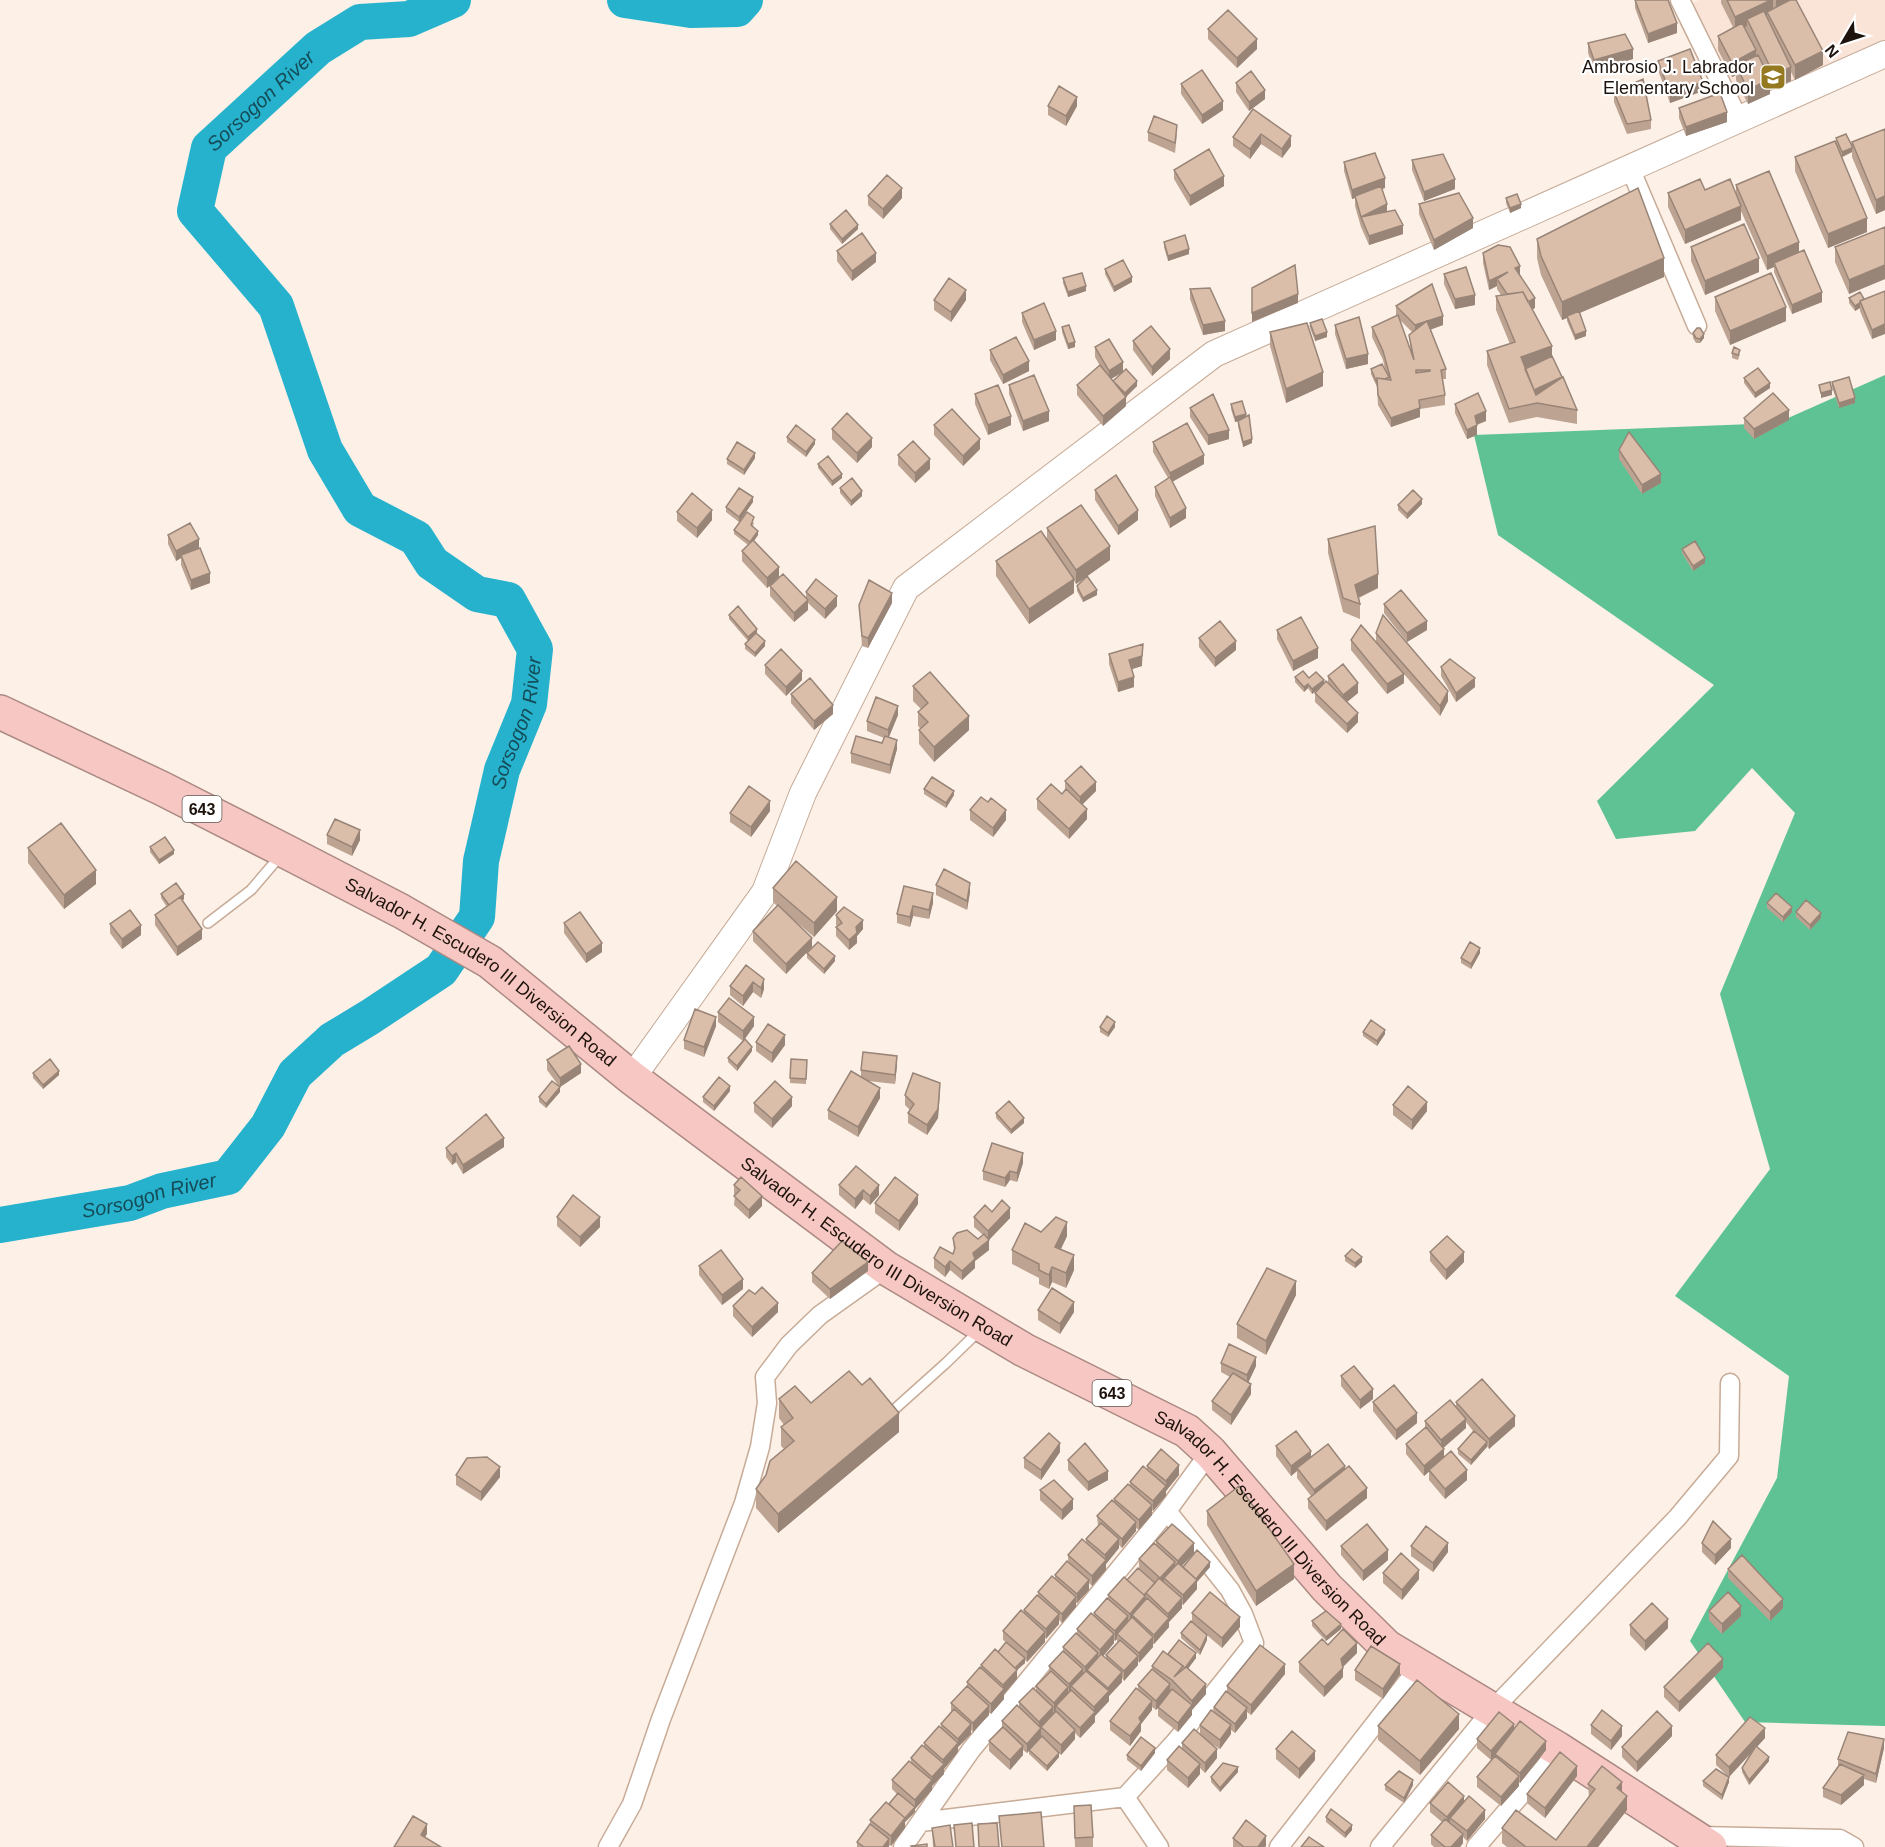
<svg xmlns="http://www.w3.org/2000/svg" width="1885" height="1847" font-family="Arial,sans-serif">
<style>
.education{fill:#fae3d7}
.forest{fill:#5ec294}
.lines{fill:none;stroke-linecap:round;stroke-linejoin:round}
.river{stroke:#26b2cd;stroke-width:36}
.lane-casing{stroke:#c7ab97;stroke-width:12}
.street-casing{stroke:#c7ab97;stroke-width:21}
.secondary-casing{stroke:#c7ab97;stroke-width:28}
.highway-casing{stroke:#ab8983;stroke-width:36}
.lane{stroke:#fff;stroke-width:9}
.street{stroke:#fff;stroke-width:18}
.secondary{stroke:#fff;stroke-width:26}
.highway{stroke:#f7c8c3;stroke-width:33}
.wall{fill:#bca392;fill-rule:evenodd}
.shaded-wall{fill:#998577}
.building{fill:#dbbeaa;stroke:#998577;stroke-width:1.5;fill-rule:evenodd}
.labels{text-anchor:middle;stroke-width:4.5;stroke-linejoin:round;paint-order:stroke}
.shield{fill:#fff;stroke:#615a55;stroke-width:1.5}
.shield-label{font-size:16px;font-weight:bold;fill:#1d130c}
.poi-label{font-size:18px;fill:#1d130c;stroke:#fff;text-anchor:end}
.street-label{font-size:18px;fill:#1d130c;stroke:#fff}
.water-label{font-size:20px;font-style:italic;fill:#154c58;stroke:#fff}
</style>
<rect width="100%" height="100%" fill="#fcf0e7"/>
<!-- education -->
<path class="education" d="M1699,0H1885V43L1747,111L1693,3Z"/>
<!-- forest -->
<path class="forest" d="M1885,375V1726L1745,1722L1690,1641L1777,1478L1789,1376L1675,1296L1770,1169L1720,994L1795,813L1752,768L1695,831L1616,839L1597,801L1714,685L1498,535L1474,435L1777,423Z"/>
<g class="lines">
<!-- river -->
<g class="river">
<path d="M625,0L691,10L737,9L745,0"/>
<path id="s1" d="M0,1225L130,1203L162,1191L228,1177L268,1126L295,1074L332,1040L370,1017L441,970L477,917L481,861L502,770L529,704L535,649L508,600L477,594L432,563L416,538L360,509L325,450L276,306L195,211L209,148L318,48L360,22L409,19L453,0"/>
</g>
<!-- lane casing -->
<g class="lane-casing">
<path id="lane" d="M208,923L251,890L281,855
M897,1407L946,1363L979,1331"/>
</g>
<!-- street casing -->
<g class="street-casing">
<path id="street" d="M1680,0L1739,120
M1630,168L1697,326
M921,1822L1125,1797
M1700,1836L1840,1839L1854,1847
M608,1847L632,1804L661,1719L744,1503L760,1447L767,1403L765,1377L789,1345L820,1315L886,1268
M903,1847L971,1750L1167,1511L1210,1452
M1159,1847L1125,1797L1176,1741L1254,1643L1243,1614L1230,1590L1167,1511
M1279,1847L1419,1667
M1380,1847L1492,1710L1677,1518L1729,1456L1730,1383
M1476,1847L1545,1767L1558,1749"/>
</g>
<!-- secondary casing -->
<g class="secondary-casing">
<path id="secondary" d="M632,1078L765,892L803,793L906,588L1214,354L1885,54"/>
</g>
<!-- highway casing -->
<g class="highway-casing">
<g id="highway">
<path id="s2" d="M0,712L161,788L285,851L401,911L490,962L632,1078L886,1268L1024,1350L1187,1431L1210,1452L1327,1588L1387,1647L1558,1749L1710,1847"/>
</g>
</g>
<!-- lane -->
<use href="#lane" class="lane"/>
<!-- street -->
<use href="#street" class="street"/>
<!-- secondary -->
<use href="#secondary" class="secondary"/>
<!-- highway -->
<use href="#highway" class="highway"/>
</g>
<!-- wall -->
<path class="wall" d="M1635,0H1668L1677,33L1648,43L1635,8Z
M1721,0H1796L1823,65L1795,80L1791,72V81L1774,89L1770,82V94L1748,104L1736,80V75L1732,77L1718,50V36L1733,27L1721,3Z
M1208,29L1257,49L1237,68L1208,39Z
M1588,43L1633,59L1594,70L1588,53Z
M1658,61L1703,91L1670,103L1658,70Z
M1236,83L1265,99L1249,111L1236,92Z
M1181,84L1223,110L1202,124L1181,94Z
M1614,92L1651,120V129L1627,134L1614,102Z
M1048,106H1077L1066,126L1048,115Z
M1679,108L1727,122L1686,136L1679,118Z
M1253,109L1291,146L1282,158L1261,144L1250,159L1233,146V137Z
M1885,129V210L1876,214L1852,157V152L1842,157L1837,146L1867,232L1828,248L1795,171V157L1836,143V138L1852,146V142Z
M1148,132L1177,134L1175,153L1148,141Z
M1412,160L1455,189L1424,201L1412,170Z
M1344,162L1385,188L1382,189L1387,212L1403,234L1369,245L1361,227L1355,206V198L1352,199L1344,171Z
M1174,170L1224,186L1190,206L1174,179Z
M1736,185L1799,252L1822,302L1792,314L1774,272V267L1767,270L1741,211V220L1685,244L1668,207V193L1705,190L1736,194Z
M868,196L902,198L883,219L868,205Z
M1506,198L1521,208L1510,213L1506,203Z
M1419,204L1473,228L1434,250L1419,214Z
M830,224L858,229L842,244L830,229Z
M1885,227V279L1849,294L1835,262V247Z
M1537,239L1664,277L1579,313L1586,336L1575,340L1567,321V318L1562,320L1541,275L1537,258Z
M1164,242L1189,254L1168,261L1164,247Z
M1691,247L1759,272L1705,295L1691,261Z
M837,251L876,262L852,281L837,261Z
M1483,253L1520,275L1535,308L1532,309L1552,356L1577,410V424L1537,417L1509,423L1487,365V351L1510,344L1496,310V296L1501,295L1497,289V286L1489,290L1483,263Z
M1105,269L1132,282L1114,292L1105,274Z
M1444,274L1475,305L1455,309L1444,284Z
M1063,278L1086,291L1068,297L1063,283Z
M1190,289L1225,331L1203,335L1190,299Z
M1885,291L1872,339L1860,311V308L1855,311L1849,303V298L1864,299Z
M1715,297L1786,321L1730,345L1715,311Z
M934,300H966L951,322L934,310Z
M1396,306L1443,325L1430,330L1446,369V379H1442L1445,395V405L1420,409V417L1391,427L1378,405L1377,387L1371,374V369L1385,370L1383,360L1372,337V327L1396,316ZM1399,319L1413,333L1409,335L1411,352Z
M1022,313L1056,340L1034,350L1022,322Z
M1310,323L1327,337L1315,341L1310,328Z
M1335,325L1368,364L1346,369L1335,334Z
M1062,327L1075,347L1068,349L1062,332Z
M1270,332L1323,386L1286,403L1270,346Z
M1693,333L1704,338L1700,343H1696L1693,338Z
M1133,341L1170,359L1152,376L1133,350Z
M1095,347L1137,386L1126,396V406L1103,426L1077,395V385L1100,366L1095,357ZM1123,372L1113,381L1111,379Z
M990,350L1029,371L1003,384L990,360Z
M1732,353L1740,354L1738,360L1732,358Z
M1744,378L1770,388L1755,398L1744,383Z
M1832,382L1855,403L1839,408L1832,387Z
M1009,385L1049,421L1023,431L1009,394Z
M975,394L1011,425L988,435L975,404Z
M1231,404L1252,443L1243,447L1238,426V421L1235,422L1231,409Z
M1455,404L1486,421L1477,425V435L1467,439L1455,413Z
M1190,408L1229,439L1208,445L1190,417Z
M1744,418L1789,420L1754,439L1744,428Z
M934,425L980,449L963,466L934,435Z
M832,429L872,447L857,463L832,439Z
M787,437L815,444L806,457L787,442Z
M1153,442L1204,464L1172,482L1186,518L1170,528L1155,496V487L1168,478L1153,452Z
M1619,450L1661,483L1642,494L1619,459Z
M898,455L930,469L915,483L898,465Z
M755,458L744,475L727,464V459Z
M818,464L842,478L832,486L818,468Z
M840,488L862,496L851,506L840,493Z
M1095,490L1138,520L1118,535L1095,500Z
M753,502L739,522L726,512V507Z
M1422,504L1407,519L1398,510V505Z
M677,512L712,520L697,538L677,521Z
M754,522L753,526L758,535L754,541L779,577L767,588L742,561V551L748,545L734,534V530Z
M1047,528L1110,560L1076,584L1074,581V593L1029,624L996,576V561L1047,541Z
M168,535L199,548L210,583L191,590L181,565V558L176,561L168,544Z
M1328,539L1378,588L1359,598L1360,604V619L1343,612L1328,553Z
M1682,549L1705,563L1693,571L1682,553Z
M770,586L806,598V592L837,606L825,619L808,603V610L794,622L770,596Z
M1077,586L1097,595L1083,602L1077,591Z
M892,603L868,648L862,646L859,605Z
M1384,604L1427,630L1407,642L1384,613Z
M729,615L757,633V634L765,646L755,657L745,649V644L748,641L729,619Z
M1277,630L1318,658L1293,671L1277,639Z
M1376,633L1448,701L1440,716L1404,674V683L1387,694L1351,650V640L1376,641Z
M1199,638L1236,650L1215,667L1199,647Z
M1109,654L1142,666L1132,669L1134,687L1118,692L1109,664Z
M765,665L802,680L786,696L765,674Z
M1441,667L1475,687L1456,702L1441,676Z
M1328,676L1358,693L1347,702L1358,722L1347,733L1315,702V693L1319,688L1312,694L1308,688L1304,692L1295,682V677L1309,678L1324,684H1328Z
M913,686L969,730L934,762L919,744V730L921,729L918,726V712L921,709L913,701Z
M791,694L833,714L814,730L791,703Z
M898,715L889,737L897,749L890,774L851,763V753L882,743L884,738L867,731V721Z
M1065,781L1096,791L1082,804L1087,819L1069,839L1037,809V799L1062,794L1065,791Z
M924,789L954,795L946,808L924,794Z
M988,802L1006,820L993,837L970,820V810Z
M770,811L751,837L730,822V813Z
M327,835L360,840L352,856L327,844Z
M150,847L174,854L159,864L150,852Z
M28,848L96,884L64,909L28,863Z
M936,885L970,892L967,910L936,895Z
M904,886L933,903L929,919L913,916L910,927L897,923V914Z
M773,888L837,911L814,937L794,920L812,947L786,974L753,941V931L777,906L773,902Z
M161,894L184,899L182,901L202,939L177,956L155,925V915L167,907L161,898Z
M1767,903L1792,912L1783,922L1767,908Z
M1796,912L1821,918L1810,930L1796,917Z
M836,915L863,929L857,936V943L849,950L836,936V927L837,926L836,925Z
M564,923L602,952L586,963L564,933Z
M110,924L141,935L122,949L110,933Z
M807,953L835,961L824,974L807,958Z
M1480,953L1471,969L1461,963V958Z
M746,965L764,989L761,998L753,992L743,1006L730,995V986Z
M718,1012L754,1026L745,1039L752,1051L737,1071L728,1062V1058L743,1041L718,1022Z
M716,1026L704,1057L684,1049V1040Z
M1100,1027H1115L1108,1037L1100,1032Z
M1363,1032L1385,1034L1377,1046L1363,1036Z
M756,1042L785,1045L772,1063L756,1051Z
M791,1059L807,1060L806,1084L790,1083Z
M547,1060L581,1073L560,1087V1092L546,1108L539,1102V1097L559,1086L547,1070Z
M897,1065L895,1084L868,1081L880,1098L858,1137L828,1119V1110L861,1077V1070Z
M33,1073L59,1075L43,1089L33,1078Z
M730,1091L714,1111L703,1102V1097Z
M940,1093L938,1118L927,1135L908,1123V1113L910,1110L905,1105V1095Z
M754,1103L792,1106L772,1128L754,1112Z
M1393,1105L1427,1111L1412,1130L1393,1115Z
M996,1113L1024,1123L1011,1134L996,1118Z
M504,1147L463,1174L456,1162L452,1165L446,1157V1148Z
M1023,1163L1017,1182L1010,1180L1005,1187L983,1180V1171Z
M856,1166L879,1195L870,1205L863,1199L855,1209L839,1195V1185Z
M734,1185L762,1206L749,1219L734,1205L735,1195L734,1194Z
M875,1203L918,1204L899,1231L875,1213Z
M992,1212L1010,1218L989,1240V1250L975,1261V1268L962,1280L950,1270L945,1277L934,1268V1258L953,1254L954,1251L953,1238L978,1239L983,1235L974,1227V1217Z
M557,1217L600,1227L580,1247L557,1226Z
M1041,1232L1067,1236L1061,1249L1074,1270L1066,1288L1052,1282L1049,1289L1039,1284V1278L1012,1264V1250Z
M1430,1252L1464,1262L1446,1280L1430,1261Z
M1345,1256L1362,1262L1355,1268L1345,1261Z
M699,1266L743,1289L722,1305L699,1275Z
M868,1271L830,1299L812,1282V1273Z
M1296,1295L1266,1355L1237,1338V1324Z
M733,1306L778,1312L752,1337L733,1316Z
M1038,1310L1074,1312L1060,1334L1038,1320Z
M1221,1363L1256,1366L1248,1383L1251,1394L1231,1425L1212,1410V1401L1230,1377L1221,1372Z
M1341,1376L1373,1399L1360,1409L1341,1386Z
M862,1385L899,1432L778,1533L756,1508V1489L784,1449L781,1446V1427L784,1425L779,1418V1399L811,1403Z
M1373,1402L1417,1423L1396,1440L1373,1411Z
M1456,1402L1515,1426L1489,1449L1487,1446L1471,1465L1458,1454V1449L1473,1431L1466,1422V1428L1443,1448L1444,1457L1467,1480L1445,1499L1429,1480V1471L1424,1476L1406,1454V1444L1425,1428V1421L1456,1408Z
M1276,1446L1345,1469L1367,1498L1326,1531L1308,1508V1499L1311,1496L1297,1478V1471L1291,1476L1276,1456Z
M1060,1452L1041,1480L1024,1468V1458Z
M1068,1460L1108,1480L1088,1491L1068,1470Z
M1147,1466L1179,1475L1166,1491V1496L1152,1511V1515L1139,1530L1136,1528V1531L1122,1548L1119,1545V1548L1106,1564V1570L1092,1586L1089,1583V1590L1077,1603H1076V1607L1062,1623L1059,1620V1624L1045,1639V1642L1027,1662L1025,1660V1663L1017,1670V1679L1004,1694V1699L991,1714L989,1712V1715L973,1732L971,1730V1734L958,1747V1752L944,1769V1774L932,1786V1790L915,1809V1812L905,1822V1828L891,1846L889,1845V1847H857V1842L870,1825V1820L889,1804L897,1794L892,1789V1780L911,1762V1758L924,1747V1743L941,1727V1724L951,1712V1703L967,1686V1682L981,1668V1665L998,1652L1006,1642L1003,1640V1631L1024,1613V1610L1038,1596V1592L1055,1579V1575L1068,1561V1555L1086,1543V1539L1098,1526L1097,1516L1114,1503V1499L1130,1486V1482L1147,1470Z
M456,1475L500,1477L481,1501L456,1485Z
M1040,1490L1073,1509L1062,1520L1040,1500Z
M1207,1511L1294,1579L1256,1606L1207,1525Z
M1156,1541L1194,1553L1182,1566L1183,1567H1210L1197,1582V1589L1183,1605L1182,1604V1608L1169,1622V1627L1154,1644H1153V1647L1138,1662V1665L1124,1681L1122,1678V1682L1109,1696V1701L1095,1716V1722L1080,1738L1075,1733V1739L1061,1755L1059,1753V1757L1047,1771L1029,1754V1750L1027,1753L1023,1750V1755L1010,1770L989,1751V1741L1002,1727V1721L1019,1707V1702L1036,1691V1686L1049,1672V1666L1063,1651V1647L1077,1633V1629L1094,1615V1613L1108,1599V1595L1127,1580L1139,1569V1559L1156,1545ZM1117,1639V1643L1106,1655V1659L1103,1656L1114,1643V1640L1115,1641Z
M1702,1543L1731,1548L1715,1565L1702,1552Z
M1341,1546L1388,1560L1363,1581L1341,1555Z
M1411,1546L1448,1552L1433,1572L1411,1556Z
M1728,1569L1783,1608L1770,1621L1728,1578Z
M1383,1573L1419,1579L1402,1600L1383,1583Z
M1709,1611L1741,1616L1722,1634L1709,1620Z
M1192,1613L1240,1627L1222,1648L1194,1624L1207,1640L1200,1655L1181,1638V1633L1192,1622Z
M1312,1621L1341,1629L1326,1641L1312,1626Z
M1630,1625L1668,1628L1645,1651L1630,1635Z
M1328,1645L1357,1653L1343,1666V1677L1324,1697L1299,1672V1662Z
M1168,1654L1196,1658L1188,1668L1206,1694L1192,1710V1715L1178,1732L1158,1716V1708L1156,1710L1152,1707V1710L1141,1724V1731L1130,1746L1110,1730V1721L1138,1690V1685L1152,1669V1666Z
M1723,1668L1679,1712L1664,1697V1687Z
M1355,1670L1400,1674L1383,1699L1355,1680Z
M1285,1674L1251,1715L1247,1712V1718L1235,1733L1231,1730V1734L1220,1749L1210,1743L1217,1758L1205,1773L1200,1768V1774L1188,1788L1167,1770V1760L1182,1749V1743L1200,1734V1725L1214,1712V1707L1227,1692V1686Z
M1591,1725L1622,1736L1611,1750L1591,1734Z
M1378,1726L1459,1729L1420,1775L1378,1740Z
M1514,1730L1546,1750L1520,1783L1519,1782V1786L1501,1806L1477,1787V1777L1495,1756V1755L1491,1760L1477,1748V1739Z
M1672,1736L1637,1772L1622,1757V1747Z
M1765,1738L1757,1747L1769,1761L1749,1785L1742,1772V1768L1752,1751L1729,1777L1716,1765V1755Z
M1884,1748L1876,1783L1864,1779V1785L1841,1805L1823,1797V1788L1838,1767V1759Z
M1276,1749L1315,1760L1299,1779L1276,1759Z
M1155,1753L1141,1771L1127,1760V1755Z
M1238,1772L1220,1792L1211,1782V1777Z
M1577,1776L1545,1818L1527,1803V1794Z
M1703,1781L1729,1782L1722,1800L1703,1786Z
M1588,1784L1622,1792L1627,1810L1598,1847H1507L1502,1843V1828L1556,1840L1589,1798Z
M1385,1785H1413L1404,1803L1385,1790Z
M1464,1801L1485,1819L1467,1841L1463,1837V1843L1460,1847H1434L1431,1844V1835L1442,1822L1430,1812V1803Z
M1074,1816L1093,1837V1847H1075Z
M1326,1817L1352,1830L1345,1838L1326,1822Z
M932,1828L953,1847H933Z
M1233,1838L1266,1846L1265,1847H1233Z"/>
<!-- shaded-wall -->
<path class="shaded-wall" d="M1771,0H1773V13L1767,12V16L1747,19V26L1735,32V17Z
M1776,0H1790L1776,8Z
M1677,23V33L1648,43V34Z
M1257,39V49L1237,68V58Z
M1633,49V59L1594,70V60Z
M1756,50V64L1736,65V75L1732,77V63Z
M1823,51V65L1795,80V65Z
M1791,67V81L1774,89V75Z
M1770,79V94L1748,104V90Z
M1703,82V91L1670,103V93Z
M1265,90V99L1249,111V102Z
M1077,97V106L1066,126V116Z
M1223,101V110L1202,124V115Z
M1727,112V122L1686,136V127Z
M1261,134V144L1250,159V149Z
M1291,136V146L1282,158V149Z
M1852,148V152L1842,157V152Z
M1224,176V186L1190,206V196Z
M1385,178V188L1352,199V190Z
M1455,179V189L1424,201V192Z
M902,188V198L883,219V209Z
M1885,196V210L1876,214V200Z
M1387,204V214L1361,217Z
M1521,204V208L1510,213V208Z
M1741,206V220L1685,244V230Z
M1473,218V228L1434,250V240Z
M1867,218V232L1828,248V234Z
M858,225V229L842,244V239Z
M1403,225V234L1369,245V236Z
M1799,242V256L1774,263V267L1767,270V256Z
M1189,249V254L1168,261V256Z
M876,253V262L852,281V271Z
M1664,258V277L1568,318L1567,316V318L1562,320V302Z
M1759,258V272L1705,295V281Z
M1885,265V279L1849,294V280Z
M1520,266V275L1515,268Z
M1508,272L1497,279V286L1489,290V281Z
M1132,277V282L1114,292V287Z
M1086,286V291L1068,297V292Z
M966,290V300L951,322V312Z
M1822,292V302L1792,314V305Z
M1298,294V303L1252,322V313Z
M1475,295V305L1455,309V299Z
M1535,298V308L1526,313V304Z
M1860,303V308L1855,311V306Z
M1786,307V321L1730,345V331Z
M1443,316V325L1415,335V325Z
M1225,321V331L1203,335V325Z
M1885,324V334L1872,339V330Z
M1056,331V340L1034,350V340Z
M1586,331V336L1575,340V335Z
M1327,332V337L1315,341V336Z
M1704,334V338L1700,343V339Z
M1075,342V347L1068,349V344Z
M1552,346V360L1521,371V357Z
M1170,349V359L1152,376V367Z
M1368,354V364L1346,369V359Z
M1029,361V371L1003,384V375Z
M1123,362V372L1109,380V371Z
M1323,372V386L1286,403V389Z
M1562,377V386L1533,400V390Z
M1137,381V386L1125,398V393Z
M1770,383V388L1755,398V393Z
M1832,390V395L1821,398V393Z
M1126,397V406L1103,426V416Z
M1855,398V403L1839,408V403Z
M1420,408V417L1391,427V418Z
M1789,410V420L1754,439V429Z
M1049,411V421L1023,431V421Z
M1486,411V421L1475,425V416Z
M1246,414V419L1235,422V417Z
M1011,416V425L988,435V425Z
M1477,425V435L1467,439V430Z
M1229,430V439L1208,445V435Z
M872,438V447L857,463V453Z
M980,439V449L963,466V456Z
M1252,439V443L1243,447V442Z
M815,440V444L806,457V452Z
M755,453V458L744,475V470Z
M1204,455V464L1170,483V473Z
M930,459V469L915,483V473Z
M842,474V478L832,486V481Z
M1661,474V483L1642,494V485Z
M862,491V496L851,506V501Z
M753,497V502L739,522V517Z
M1422,499V504L1407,519V514Z
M1186,508V518L1170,528V518Z
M712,510V520L697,538V528Z
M1138,510V520L1118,535V526Z
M758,531V535L750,546V542Z
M199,539V548L181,555V558L176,561V551Z
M1110,546V560L1076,584V570Z
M1705,558V563L1693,571V566Z
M779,567V577L767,588V578Z
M210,573V583L191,590V580Z
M1378,574V588L1355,599V585Z
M1074,579V593L1029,624V609Z
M1097,590V595L1083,602V598Z
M892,593V603L868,648V638Z
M837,596V606L825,619V609Z
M808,600V610L794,622V613Z
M1427,621V630L1407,642V633Z
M757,629V633L748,641V637Z
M765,641V646L755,657V653Z
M1236,641V650L1215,667V658Z
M1143,644L1142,666L1129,670V660Z
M1318,648V658L1293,671V661Z
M802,671V680L786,696V687Z
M1404,674V683L1387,694V684Z
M1134,677V687L1118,692V682Z
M1475,678V687L1456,702V693Z
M1324,680V685L1312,694V689Z
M1358,683V693L1343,705V695Z
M1308,684V688L1304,692V687Z
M1448,691V701L1440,716V706Z
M833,705V714L814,730V721Z
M898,706V715L888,739V730Z
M1358,713V722L1347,733V724Z
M969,716V730L934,762V747Z
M897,740V749L890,774V765Z
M1096,782V791L1080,807V797Z
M954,791V795L946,808V803Z
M770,801V811L751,837V827Z
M1087,809V819L1069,839V829Z
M1006,810V820L993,837V828Z
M360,830V840L352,856V847Z
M174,850V854L159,864V860Z
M96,870V884L64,909V895Z
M970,883V892L967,910V901Z
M933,893V903L929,919V910Z
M184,894V899L169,910V905Z
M837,897V911L814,937V923Z
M913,906V916L910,927V917Z
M1792,907V912L1783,922V917Z
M1821,913V918L1810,930V925Z
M863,920V929L857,936V943L849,950V940L856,927Z
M141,925V935L122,949V939Z
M202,929V939L177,956V947Z
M812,938V947L786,974V964Z
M602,943V952L586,963V954Z
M1480,948V953L1471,969V964Z
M835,956V961L824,974V969Z
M764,979V989L761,998V988Z
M753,982V992L743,1006V996Z
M716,1017V1026L704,1057V1047Z
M754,1017V1026L743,1041V1031Z
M1115,1022V1027L1108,1037V1033Z
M1385,1030V1034L1377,1046V1041Z
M785,1035V1045L772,1063V1053Z
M752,1047V1051L737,1071V1066Z
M897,1056V1065L895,1084V1075Z
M581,1064V1073L560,1087V1078Z
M59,1071V1075L43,1089V1085Z
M940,1083L938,1118L927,1135V1125Z
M730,1086V1091L714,1111V1106Z
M560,1087V1092L546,1108V1104Z
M880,1088V1098L858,1137V1127Z
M792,1097V1106L772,1128V1119Z
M1427,1102V1111L1412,1130V1120Z
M1024,1118V1123L1011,1134V1130Z
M504,1138V1147L463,1174V1165Z
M456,1153V1162L452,1165V1156Z
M1023,1153V1163L1017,1182V1173Z
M1010,1171V1180L1005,1187V1178Z
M879,1185V1195L870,1205V1196Z
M863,1190V1199L855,1209V1199Z
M918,1195V1204L899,1231V1221Z
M762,1196V1206L749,1219V1210Z
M1010,1208V1218L988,1241V1231Z
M600,1217V1227L580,1247V1237Z
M1067,1222V1236L1055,1261V1247Z
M989,1240V1250L975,1261V1268L962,1280V1271L973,1253Z
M1464,1252V1262L1446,1280V1270Z
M1074,1255V1270L1066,1288V1273Z
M1362,1257V1262L1355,1268V1263Z
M950,1261V1270L945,1277V1267Z
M868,1262V1271L830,1299V1289Z
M1052,1267V1282L1049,1289V1275Z
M743,1279V1289L722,1305V1295Z
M1296,1281V1295L1266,1355V1341Z
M1074,1302V1312L1060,1334V1324Z
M778,1303V1312L752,1337V1327Z
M1256,1357V1366L1247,1385V1375Z
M1251,1384V1394L1231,1425V1415Z
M1373,1389V1399L1360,1409V1400Z
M899,1413V1432L778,1533V1514Z
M1417,1413V1423L1396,1440V1430Z
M1515,1416V1426L1489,1449V1439Z
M1466,1419V1428L1441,1450V1440Z
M1487,1442V1447L1471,1465V1460Z
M1060,1443V1452L1041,1480V1470Z
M1444,1449V1459L1424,1476V1466Z
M1311,1451V1461L1297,1468V1471L1291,1476V1466Z
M1179,1465V1475L1166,1491V1496L1153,1511V1501L1166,1486V1481Z
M1345,1466V1475L1314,1499V1490Z
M500,1467V1477L481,1501V1492Z
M1467,1470V1480L1445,1499V1489Z
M1108,1471V1480L1088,1491V1482Z
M1367,1488V1498L1326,1531V1521Z
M1073,1499V1509L1062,1520V1510Z
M1152,1505V1515L1139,1530V1520Z
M1136,1522V1531L1122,1548V1539Z
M1119,1539V1548L1106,1564V1570L1092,1586V1576L1105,1561V1555Z
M1731,1539V1548L1715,1565V1555Z
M1194,1543V1553L1178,1570V1561Z
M1448,1543V1552L1433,1572V1563Z
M1388,1550V1560L1363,1581V1571Z
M1175,1562V1571L1164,1578V1583L1160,1578Z
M1210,1562V1567L1197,1582V1589L1183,1605V1595L1195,1579Z
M1294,1564V1579L1256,1606V1591Z
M1419,1570V1579L1402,1600V1590Z
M1089,1580V1590L1077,1603V1594Z
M1146,1593L1145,1606L1132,1615V1621L1130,1624V1614Z
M1076,1597V1607L1062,1623V1614Z
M1182,1598V1608L1169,1622V1627L1154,1644V1635L1168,1619V1614Z
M1783,1599V1608L1770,1621V1612Z
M1741,1606V1616L1722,1634V1624Z
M1059,1614V1624L1046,1639V1629Z
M1128,1616V1626L1117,1634V1639L1115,1641V1631Z
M1240,1617V1627L1222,1648V1638Z
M1668,1619V1628L1645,1651V1641Z
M1341,1624V1629L1326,1641V1637Z
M1045,1632V1642L1027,1662V1652Z
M1114,1634V1643L1100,1660V1650Z
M1207,1635V1640L1200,1655V1650Z
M1153,1637V1647L1139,1663V1653Z
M1357,1643V1653L1341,1669V1659Z
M1098,1653V1662L1087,1670V1674L1085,1676V1667Z
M1196,1653V1658L1185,1673V1668Z
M1138,1656V1665L1124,1681V1671Z
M1025,1658V1663L1017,1670V1679L1004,1694V1699L991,1714V1704L1003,1690V1685L1015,1669Z
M1723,1659V1668L1679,1712V1702Z
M1285,1664V1674L1251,1715V1705Z
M1400,1664V1674L1383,1699V1689Z
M1343,1668V1677L1324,1697V1687Z
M1083,1669V1678L1071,1686V1691L1069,1693V1684Z
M1122,1672V1682L1109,1696V1701L1095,1716V1722L1080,1738V1728L1094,1713V1707L1108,1692V1688Z
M1170,1684V1694L1156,1710V1701Z
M1206,1684V1694L1192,1710V1701Z
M1068,1687V1697L1056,1706V1710L1054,1713V1703Z
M1152,1701V1710L1141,1724V1731L1130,1746V1736L1139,1718Z
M1192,1705V1715L1178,1732V1723Z
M989,1706V1715L973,1732V1723Z
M1053,1707V1717L1041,1727V1738L1027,1753V1744L1039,1730V1722Z
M1247,1708V1718L1235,1733V1724Z
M1459,1714V1729L1420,1775V1761Z
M971,1724V1734L958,1747V1752L944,1769V1774L932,1786V1790L915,1809V1800L932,1781V1777L943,1765V1760L958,1744V1739Z
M1514,1724V1733L1491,1760V1751Z
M1231,1725V1734L1220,1749V1740Z
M1622,1726V1736L1611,1750V1741Z
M1672,1726V1736L1637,1772V1762Z
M1765,1728V1738L1729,1777V1767Z
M1075,1730V1739L1061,1755V1745Z
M1884,1739V1748L1876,1783V1774Z
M1546,1741V1750L1520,1783V1773Z
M1023,1746V1755L1010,1770V1760Z
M1155,1748V1753L1141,1771V1766Z
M1217,1749V1758L1205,1773V1763Z
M1315,1751V1760L1299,1779V1769Z
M1059,1753V1757L1047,1771V1766Z
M1769,1757V1761L1749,1785V1780Z
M1200,1764V1774L1188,1788V1778Z
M1577,1766V1776L1545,1818V1808Z
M1238,1767V1772L1220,1792V1788Z
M1864,1775V1785L1841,1805V1795Z
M1519,1776V1786L1501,1806V1797Z
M1729,1777V1782L1722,1800V1795Z
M1413,1780V1785L1404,1803V1798Z
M1622,1782V1796L1617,1788Z
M1464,1796V1805L1450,1818V1823L1447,1826V1817Z
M1627,1796V1810L1598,1847H1587Z
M915,1807V1812L905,1822V1828L891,1846V1836Z
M1485,1810V1819L1467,1841V1831Z
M427,1824V1834L421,1844V1835Z
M1352,1825V1830L1345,1838V1833Z
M1463,1834V1843L1460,1847H1451Z
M1266,1836V1846L1265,1847H1258Z
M889,1839V1847H883Z"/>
<!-- building -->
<path class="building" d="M1635,0H1668L1677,23L1648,34Z
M1727,0H1771L1735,17Z
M1790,0H1796L1823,51L1795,65L1767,12Z
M1228,10L1257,39L1237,58L1208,29Z
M1764,11L1791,67L1774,75L1747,19Z
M1742,23L1756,50L1732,63L1718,36Z
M1625,34L1633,49L1594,60L1588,43Z
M1690,49L1703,82L1670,93L1658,61Z
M1758,55L1770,79L1748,90L1736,65Z
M1202,70L1223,101L1202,115L1181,84Z
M1251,71L1265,90L1249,102L1236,83Z
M1643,79L1651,120L1627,124L1614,92Z
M1059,86L1077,97L1066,116L1048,106Z
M1720,93L1727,112L1686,127L1679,108Z
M1253,109L1291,136L1282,149L1261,134L1250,149L1233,137Z
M1154,116L1177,125L1175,143L1148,132Z
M1885,129V196L1876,200L1852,142Z
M1846,134L1852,146V148L1842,152L1836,138Z
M1835,141L1867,218L1828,234L1795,157Z
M1209,149L1224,176L1190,196L1174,170Z
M1375,153L1385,178L1352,190L1344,162Z
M1443,154L1455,179L1424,192L1412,160Z
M1769,171L1799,242L1767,256L1736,185Z
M887,175L902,188L883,209L868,196Z
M1700,179L1705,190L1730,179L1741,206L1685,230L1668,193Z
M1381,186L1387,204L1361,217L1355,196Z
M1638,188L1664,258L1562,302L1541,256L1537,239Z
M1459,193L1473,218L1434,240L1419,204Z
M1517,194L1521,204L1510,208L1506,198Z
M846,210L858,225L842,239L830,224Z
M1395,210L1403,225L1369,236L1361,217Z
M1744,224L1759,258L1705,281L1691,247Z
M1885,227V265L1849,280L1835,247Z
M862,233L876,253L852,271L837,251Z
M1185,235L1189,249L1168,256L1164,242Z
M1498,245L1510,247L1520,266L1515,268L1535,298L1528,302L1523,292L1507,294L1497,279L1508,272L1489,281L1483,253Z
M1804,250L1822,292L1792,305L1774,263Z
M1123,260L1132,277L1114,287L1105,269Z
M1295,265L1298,294L1252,313V288Z
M1466,267L1475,295L1455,299L1444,274Z
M1082,273L1086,286L1068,292L1063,278Z
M1771,273L1786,307L1730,331L1715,297Z
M949,278L966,290L951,312L934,300Z
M1432,284L1443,316L1415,325L1396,306Z
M1210,288L1225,321L1203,325L1190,289Z
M1885,291V324L1872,330L1860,301Z
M1523,292L1552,346L1521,357L1536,395L1563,377L1577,410L1537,403L1509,409L1487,351L1515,342L1496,296Z
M1860,292L1864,299L1860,301V303L1855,306L1849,298Z
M1044,303L1056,331L1034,340L1022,313Z
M1579,311L1586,331L1575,335L1567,316Z
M1398,315L1414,360L1409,335L1427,321L1446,369L1441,370L1445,395L1419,400L1420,408L1391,418L1378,395L1377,378L1391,380L1383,351L1372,327ZM1416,370H1430V371L1416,373Z
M1359,317L1368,354L1346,359L1335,325Z
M1322,319L1327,332L1315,336L1310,323Z
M1307,323L1323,372L1286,389L1270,332Z
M1069,325L1075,342L1068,344L1062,327Z
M1151,326L1170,349L1152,367L1133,341Z
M1697,328H1700L1704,334L1700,339L1696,338L1693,333Z
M1016,337L1029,361L1003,375L990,350Z
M1109,339L1123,362L1109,371L1095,347Z
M1734,347L1740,350L1738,355L1732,353Z
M1552,356L1562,377L1534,390L1525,369Z
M1382,364L1389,377L1385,379L1377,378V383L1371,369Z
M1100,365L1126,397L1103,416L1077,385Z
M1758,368L1770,383L1755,393L1744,378Z
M1126,369L1137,381L1125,393L1113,381Z
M1034,375L1049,411L1023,421L1009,385Z
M1849,377L1855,398L1839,403L1832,382Z
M1830,382L1832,390L1821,393L1819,385Z
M998,385L1011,416L988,425L975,394Z
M1478,393L1486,411L1475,416L1477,425L1467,430L1455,404Z
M1773,393L1789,410L1754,429L1744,418Z
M1213,394L1229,430L1208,435L1190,408Z
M1242,401L1246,414L1235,417L1231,404Z
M952,409L980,439L963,456L934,425Z
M847,413L872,438L857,453L832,429Z
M1249,415L1252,439L1243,442L1238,421Z
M1187,423L1204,455L1170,473L1153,442Z
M796,425L815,440L806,452L787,437Z
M1629,432L1661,474L1642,485L1619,450Z
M913,441L930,459L915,473L898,455Z
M737,442L755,453L744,470L727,459Z
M828,456L842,474L832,481L818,464Z
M1116,475L1138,510L1118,526L1095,490Z
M1170,477L1186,508L1170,518L1155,487Z
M852,478L862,491L851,501L840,488Z
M739,488L753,497L739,517L726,507Z
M1413,490L1422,499L1407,514L1398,505Z
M692,493L712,510L697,528L677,512Z
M1081,505L1110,546L1076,570L1047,528Z
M747,512L754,517L751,525L758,531L750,542L734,530Z
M190,523L199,539L176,551L168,535Z
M1375,526L1378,574L1355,585L1360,604L1343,598L1328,539Z
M1041,531L1074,579L1029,609L996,561Z
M753,540L779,567L767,578L742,551Z
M1695,541L1705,558L1693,566L1682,549Z
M200,548L210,573L191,580L181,555Z
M783,574L808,600L794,613L770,586Z
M1087,576L1097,590L1083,598L1077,586Z
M816,579L837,596L825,609L806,592Z
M869,580L892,593L868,638L862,636L859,605Z
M1401,590L1427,621L1407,633L1384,604Z
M738,606L757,629L748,637L729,615Z
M1383,615L1448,691L1440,706L1376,633Z
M1301,617L1318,648L1293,661L1277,630Z
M1220,621L1236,641L1215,658L1199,638Z
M1361,625L1404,674L1387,684L1351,640Z
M756,633L765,641L755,653L745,644Z
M1143,644L1142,656L1129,660L1134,677L1118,682L1109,654Z
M781,649L802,671L786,687L765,665Z
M1450,659L1475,678L1456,693L1441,667Z
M1343,664L1358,683L1343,695L1328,676Z
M1303,671L1309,678L1316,672L1324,680L1312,689L1308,684L1304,687L1295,677Z
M930,672L969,716L934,747L919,730L928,722L918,712L928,703L913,686Z
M810,678L833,705L814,721L791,694Z
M1326,681L1358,713L1347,724L1315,693Z
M876,697L898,706L888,730L867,721Z
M856,736L882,743L885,736L897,740L890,765L851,753Z
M1081,766L1096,782L1080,797L1065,781Z
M932,777L954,791L946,803L924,789Z
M1051,784L1062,794L1066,789L1087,809L1069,829L1037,799Z
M749,786L770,801L751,827L730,813Z
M981,797L988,802L991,798L1006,810L993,828L970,810Z
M335,819L360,830L352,847L327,835Z
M61,823L96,870L64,895L28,848Z
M165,837L174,850L159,860L150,847Z
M796,861L837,897L814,923L773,888Z
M944,869L970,883L967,901L936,885Z
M176,883L184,894L169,905L161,894Z
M904,886L933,893L929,910L913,906L910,917L897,914Z
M1776,893L1792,907L1783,917L1767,903Z
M180,897L202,929L177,947L155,915Z
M1806,900L1821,913L1810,925L1796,912Z
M778,905L812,938L786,964L753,931Z
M844,907L863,920L856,927L857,933L849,940L836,927L842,923L836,915Z
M130,910L141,925L122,939L110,924Z
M580,912L602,943L586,954L564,923Z
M818,942L835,956L824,969L807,953Z
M1470,942L1480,948L1471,964L1461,958Z
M746,965L764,979L761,988L753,982L743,996L730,986Z
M729,998L754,1017L743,1031L718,1012Z
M695,1009L716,1017L704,1047L684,1040Z
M1107,1016L1115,1022L1108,1033L1100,1027Z
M1371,1020L1385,1030L1377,1041L1363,1032Z
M768,1024L785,1035L772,1053L756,1042Z
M745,1039L752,1047L737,1066L728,1058Z
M569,1046L581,1064L560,1078L547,1060Z
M863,1052L897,1056L895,1075L861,1070Z
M50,1059L59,1071L43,1085L33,1073Z
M791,1059L807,1060L806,1079L790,1078Z
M851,1071L880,1088L858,1127L828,1110Z
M913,1073L940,1083L938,1109L927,1125L908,1113L914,1104L905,1095Z
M719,1077L730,1086L714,1106L703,1097Z
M552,1081L560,1087L546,1104L539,1097Z
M775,1081L792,1097L772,1119L754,1103Z
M1408,1086L1427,1102L1412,1120L1393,1105Z
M1009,1101L1024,1118L1011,1130L996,1113Z
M486,1114L504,1138L463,1165L456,1153L452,1156L446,1148Z
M992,1143L1023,1153L1017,1173L1010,1171L1005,1178L983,1171Z
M856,1166L879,1185L870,1196L863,1190L855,1199L839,1185Z
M741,1177L762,1196L749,1210L734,1196L740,1190L734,1185Z
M895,1177L918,1195L899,1221L875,1203Z
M573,1195L600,1217L580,1237L557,1217Z
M1002,1200L1010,1208L988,1231L974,1217L985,1205L992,1212Z
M1056,1217L1067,1222L1055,1247L1074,1255L1066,1273L1052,1267L1049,1275L1039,1270V1264L1012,1250L1025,1223L1041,1232Z
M967,1230L978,1239L984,1234L989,1240L973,1253L975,1259L962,1271L950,1261L945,1267L934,1258L940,1247L953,1254L955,1248L953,1238L957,1233Z
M1447,1236L1464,1252L1446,1270L1430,1252Z
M842,1241L868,1262L830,1289L812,1273Z
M1352,1249L1362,1257L1355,1263L1345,1256Z
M721,1250L743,1279L722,1295L699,1266Z
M1267,1268L1296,1281L1266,1341L1237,1324Z
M762,1287L778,1303L752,1327L733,1306L749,1290L755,1294Z
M1052,1288L1074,1302L1060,1324L1038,1310Z
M1229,1344L1256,1357L1247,1375L1221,1363Z
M1354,1366L1373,1389L1360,1400L1341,1376Z
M849,1371L862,1385L870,1378L899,1413L778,1514L756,1489L766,1475L770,1461L794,1441L781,1427L793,1418L779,1399L795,1386L811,1403Z
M1233,1373L1251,1384L1231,1415L1212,1401Z
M1482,1379L1515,1416L1489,1439L1456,1402Z
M1394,1385L1417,1413L1396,1430L1373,1402Z
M1450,1400L1466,1419L1441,1440L1425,1421Z
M1426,1427L1444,1449L1424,1466L1406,1444Z
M1296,1431L1311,1451L1291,1466L1276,1446Z
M1474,1431L1487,1442L1471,1460L1458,1449Z
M1049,1433L1060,1443L1041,1470L1024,1458Z
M1085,1443L1108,1471L1088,1482L1068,1460Z
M1328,1444L1345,1466L1314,1490L1297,1468Z
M1161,1449L1179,1465L1166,1481L1147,1466Z
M1451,1451L1467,1470L1445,1489L1429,1470Z
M487,1457L500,1467L481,1492L456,1475L467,1458Z
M1143,1466L1166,1486L1153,1501L1130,1482Z
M1349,1466L1367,1488L1326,1521L1308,1499Z
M1054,1480L1073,1499L1062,1510L1040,1490Z
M1128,1484L1152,1505L1139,1520L1114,1499Z
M1239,1486L1294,1564L1256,1591L1207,1511Z
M1112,1500L1136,1522L1122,1539L1097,1516Z
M1713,1521L1731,1539L1715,1555L1702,1543Z
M1101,1523L1119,1539L1105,1555L1086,1539Z
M1172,1524L1194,1543L1178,1561L1156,1541Z
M1367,1524L1388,1550L1363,1571L1341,1546Z
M1426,1526L1448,1543L1433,1563L1411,1546Z
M1082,1539L1106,1560L1092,1576L1068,1555Z
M1154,1543L1175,1562L1160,1578L1139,1559Z
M1197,1550L1210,1562L1196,1579L1183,1567Z
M1401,1553L1419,1570L1402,1590L1383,1573Z
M1742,1555L1783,1599L1770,1612L1728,1569Z
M1067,1561L1089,1580L1077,1594L1055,1575Z
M1178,1563L1197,1580L1183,1595L1164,1578Z
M1138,1568L1155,1583L1144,1595L1127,1580Z
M1052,1576L1076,1597L1062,1614L1038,1592Z
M1124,1577L1145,1596L1130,1614L1108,1595Z
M1159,1578L1182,1598L1168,1614L1146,1593Z
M1210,1592L1240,1617L1222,1638L1192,1613Z
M1728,1592L1741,1606L1722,1624L1709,1611Z
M1037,1595L1059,1614L1046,1629L1024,1610Z
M1107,1598L1128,1616L1115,1631L1094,1613Z
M1147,1598L1169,1618L1154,1635L1132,1615Z
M1652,1603L1668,1619L1645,1641L1630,1625Z
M1021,1610L1045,1632L1027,1652L1003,1631Z
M1326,1611L1341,1624L1326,1637L1312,1621Z
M1091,1613L1114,1634L1100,1650L1077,1629Z
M1132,1617L1153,1637L1139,1653L1117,1634Z
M1191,1621L1207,1635L1200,1650L1181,1633Z
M1343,1629L1357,1643L1341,1659L1343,1668L1324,1687L1299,1662L1322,1639L1328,1645Z
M1076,1633L1098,1653L1085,1667L1063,1647Z
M1120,1640L1138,1656L1124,1671L1106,1655Z
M1179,1640L1196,1653L1185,1668L1168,1654Z
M1006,1642L1025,1658L1015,1668L998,1652Z
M1708,1643L1723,1659L1679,1702L1664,1687Z
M1260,1645L1285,1664L1251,1705L1227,1686Z
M1371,1646L1400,1664L1383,1689L1355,1670Z
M995,1649L1017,1670L1003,1685L981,1665Z
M1063,1651L1083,1669L1069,1684L1049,1666Z
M1163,1651L1183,1666L1174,1677L1186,1667L1206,1684L1192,1701L1172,1680L1152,1666Z
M1101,1654L1122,1672L1108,1688L1087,1670Z
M980,1667L1004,1689L991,1704L967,1682Z
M1152,1669L1170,1684L1156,1701L1138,1685Z
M1051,1671L1068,1687L1054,1703L1036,1686Z
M1086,1671L1109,1691L1094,1707L1071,1686Z
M1417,1680L1459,1714L1420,1761L1378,1726Z
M967,1686L989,1706L973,1723L951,1703Z
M1033,1688L1053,1707L1039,1722L1019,1702Z
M1136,1688L1152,1701L1139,1718L1141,1722L1130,1736L1110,1721Z
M1172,1689L1192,1705L1178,1723L1158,1707Z
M1071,1690L1095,1712L1080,1728L1056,1706Z
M1226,1691L1247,1708L1235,1724L1214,1707Z
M1017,1705L1041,1728L1027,1744L1002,1721Z
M954,1709L971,1724L958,1739L941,1724Z
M1211,1710L1231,1725L1220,1740L1200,1725Z
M1602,1710L1622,1726L1611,1741L1591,1725Z
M1056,1711L1075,1730L1061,1745L1041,1727Z
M1657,1711L1672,1726L1637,1762L1622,1747Z
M1499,1712L1514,1724L1491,1751L1477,1739Z
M1750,1717L1765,1728L1729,1767L1716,1755Z
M1520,1721L1546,1741L1520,1773L1495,1754Z
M939,1726L958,1743L943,1760L924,1743Z
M1003,1727L1023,1746L1010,1760L989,1741Z
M1194,1729L1217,1749L1205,1763L1182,1743Z
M1292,1731L1315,1751L1299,1769L1276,1749Z
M1848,1732L1884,1739L1876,1774L1838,1759Z
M1042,1736L1059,1753L1047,1766L1029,1750Z
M1141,1737L1155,1748L1141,1766L1127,1755Z
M922,1745L944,1764L932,1777L911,1758Z
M1179,1746L1200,1764L1188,1778L1167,1760Z
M1756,1746L1769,1757L1749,1780L1742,1768Z
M1560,1752L1577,1766L1545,1808L1527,1794Z
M1495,1756L1519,1776L1501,1797L1477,1777Z
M909,1761L932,1780L915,1800L892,1780Z
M1223,1763L1238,1767L1220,1788L1211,1777Z
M1840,1764L1864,1775L1841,1795L1823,1788Z
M1602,1766L1622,1782L1617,1788L1627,1796L1587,1847H1526L1502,1828L1516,1810L1556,1840L1595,1789L1588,1784Z
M1716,1769L1729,1777L1722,1795L1703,1781Z
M1399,1771L1413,1780L1404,1798L1385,1785Z
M1448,1782L1464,1796L1447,1817L1430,1803Z
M898,1793L915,1807L905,1818L889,1804Z
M1469,1796L1485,1810L1467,1831L1450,1818Z
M886,1802L905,1818L891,1836L870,1820Z
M1091,1805L1093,1837L1075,1838L1074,1806Z
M1331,1809L1352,1825L1345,1833L1326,1817Z
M1041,1812L1044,1847H1002L999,1816Z
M413,1816L427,1824L421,1835L441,1847H394Z
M1445,1819L1463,1834L1451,1847H1445L1431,1835Z
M1246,1820L1266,1836L1258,1847H1244L1233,1838Z
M972,1823L974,1847H956L954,1825Z
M997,1823L999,1847H979L978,1824Z
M870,1824L889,1839L883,1847H864L857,1842Z
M950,1825L953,1847H935L932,1828Z
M1309,1837L1324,1847H1301Z
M927,1844V1847H912L911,1846Z"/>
<!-- icons -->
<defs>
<g id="school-square" transform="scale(1.35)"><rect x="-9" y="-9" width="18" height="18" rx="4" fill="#957921" stroke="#fff"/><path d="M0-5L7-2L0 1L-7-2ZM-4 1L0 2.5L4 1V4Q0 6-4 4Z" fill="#fff"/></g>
</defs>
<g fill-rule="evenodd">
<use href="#school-square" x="1773" y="77"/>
</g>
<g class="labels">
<!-- shield labels -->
<g class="shield">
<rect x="182.5" y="796" width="39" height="26" rx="4.5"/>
<rect x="1092.5" y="1380" width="39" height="26" rx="4.5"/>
</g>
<g class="shield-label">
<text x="202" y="815">643</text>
<text x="1112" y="1399">643</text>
</g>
<!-- poi labels -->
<g class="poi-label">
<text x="1754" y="73">Ambrosio J. Labrador<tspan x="1754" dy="21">Elementary School</tspan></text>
</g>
<!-- street labels -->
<g class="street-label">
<text dy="6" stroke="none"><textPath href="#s2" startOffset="548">Salvador H. Escudero III Diversion Road</textPath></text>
<text dy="6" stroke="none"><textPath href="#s2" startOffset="1034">Salvador H. Escudero III Diversion Road</textPath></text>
<text dy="6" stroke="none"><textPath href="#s2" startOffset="1520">Salvador H. Escudero III Diversion Road</textPath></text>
</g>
<!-- water labels -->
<g class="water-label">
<text dy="7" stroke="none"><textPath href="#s1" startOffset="1592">Sorsogon River</textPath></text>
<text dy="7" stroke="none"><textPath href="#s1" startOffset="800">Sorsogon River</textPath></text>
<text dy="7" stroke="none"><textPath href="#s1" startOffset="152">Sorsogon River</textPath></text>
</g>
</g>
<!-- north arrow -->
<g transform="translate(1843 42) rotate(231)" stroke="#ffffff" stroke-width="4.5" paint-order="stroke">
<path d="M0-4.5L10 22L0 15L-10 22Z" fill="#1d130c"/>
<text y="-9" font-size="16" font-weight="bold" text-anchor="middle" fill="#1d130c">N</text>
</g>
</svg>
